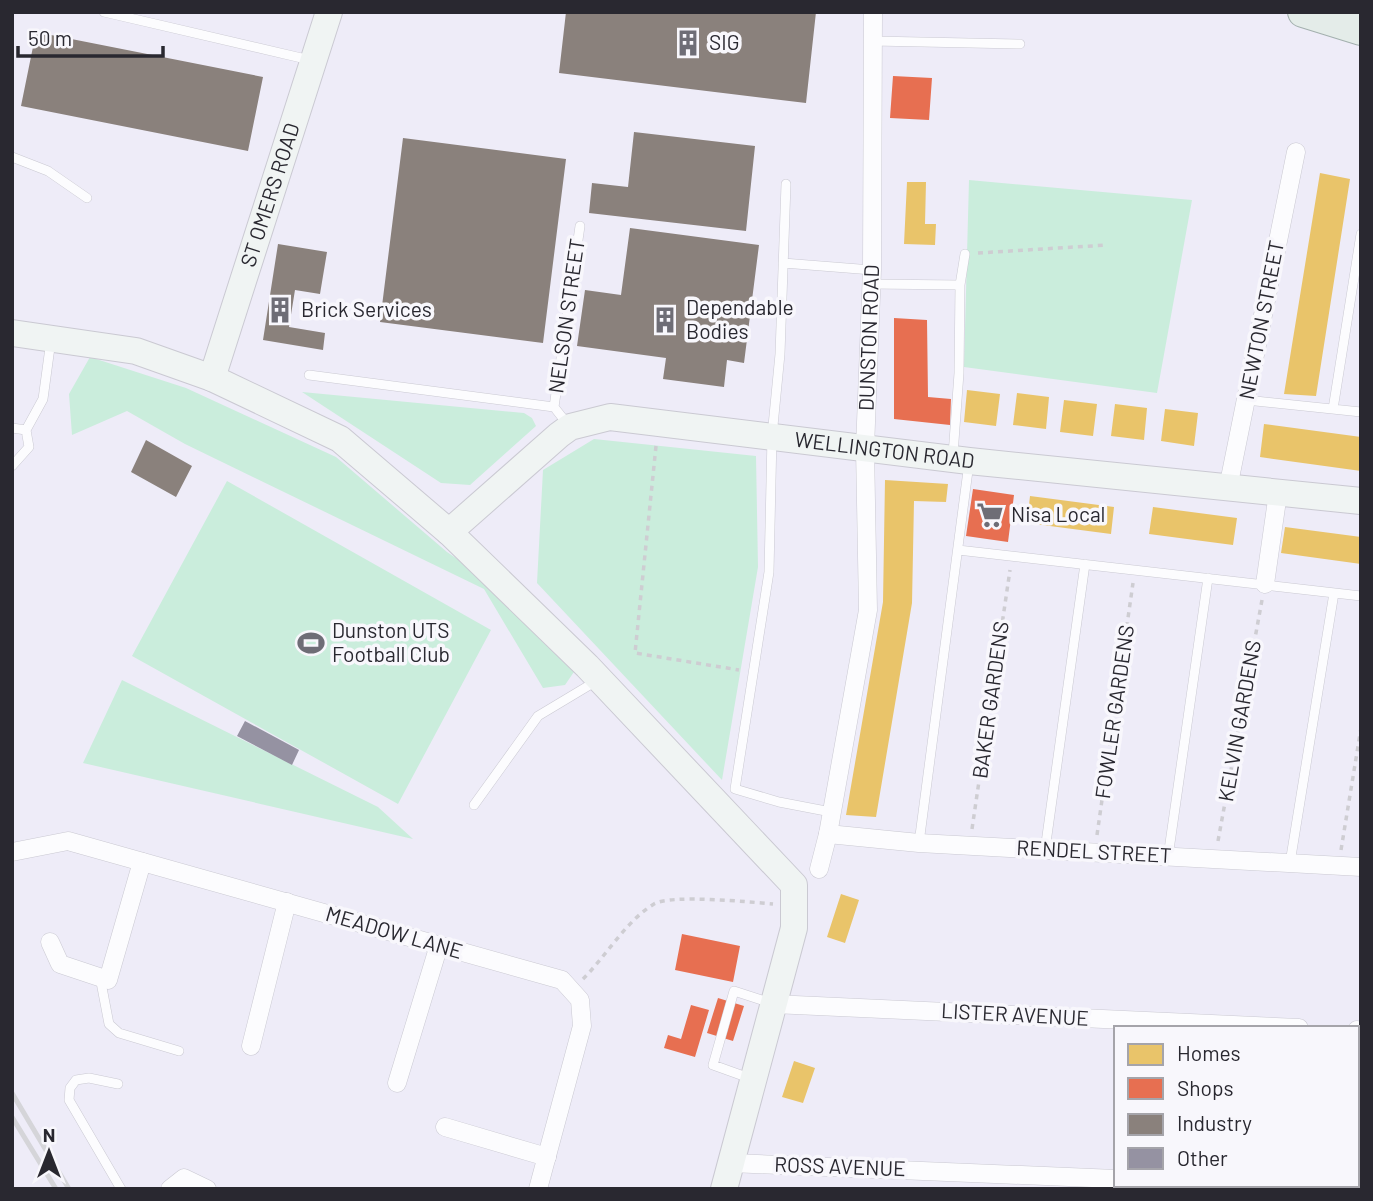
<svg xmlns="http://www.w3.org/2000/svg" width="1373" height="1201" font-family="Barlow,sans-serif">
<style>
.green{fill:#caeddc}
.homes{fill:#e9c46a}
.shops{fill:#e76f51}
.industry{fill:#8a817c}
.building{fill:#9592a2}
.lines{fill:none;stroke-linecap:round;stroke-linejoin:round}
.lane-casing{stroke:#cac9d2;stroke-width:10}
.street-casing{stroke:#cac9d2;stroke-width:19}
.secondary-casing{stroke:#cac9d2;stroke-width:28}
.primary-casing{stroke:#a3b0ae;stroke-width:32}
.path{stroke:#cecdd2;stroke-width:3.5;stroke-dasharray:5 5;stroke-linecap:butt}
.lane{stroke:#fcfcfe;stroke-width:9}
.street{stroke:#fcfcfe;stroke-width:18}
.secondary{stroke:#f0f4f3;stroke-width:26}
.primary{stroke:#e4ece9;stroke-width:30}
.rail{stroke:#d5d5d9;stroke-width:5}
.labels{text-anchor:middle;stroke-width:7;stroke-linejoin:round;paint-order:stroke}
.poi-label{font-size:21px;fill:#292830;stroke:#f8f7fc;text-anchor:start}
.street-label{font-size:21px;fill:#292830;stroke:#f8f7fc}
</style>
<rect width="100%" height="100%" fill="#eeecf8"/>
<!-- green -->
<path class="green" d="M969,180L1192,200L1157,393L964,367Z
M90,357L186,388L336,457L447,552L491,582L578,666L565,685L543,688L484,589L185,444L127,411L72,435L69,394Z
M302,392L524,413L532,418L536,426L470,485L441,483Z
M594,439L756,456L758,567L722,780L537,583L543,470Z
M227,481L491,630L398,804L132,656Z
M122,680L378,807L413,839L83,763Z"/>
<!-- homes -->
<path class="homes" d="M1320,173L1350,179L1316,396L1284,394Z
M907,182H926L925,224H936L935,245L904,244Z
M967,390L1000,394L996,426L964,422Z
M1017,393L1049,397L1046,429L1013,425Z
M1064,400L1097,404L1093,436L1060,432Z
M1115,404L1147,408L1144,440L1111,436Z
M1165,409L1198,413L1194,446L1161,441Z
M1264,424L1361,437V471L1260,457Z
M885,480L948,484L946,502L914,501L912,603L876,817L846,815L883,602Z
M1030,496L1114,507L1111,534L1027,523Z
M1153,507L1237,518L1233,545L1149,534Z
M1285,527L1361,537V564L1281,553Z
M841,894L859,900L845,943L827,937Z
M794,1061L815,1068L803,1103L782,1097Z"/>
<!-- shops -->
<path class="shops" d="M893,76L932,78L929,120L890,118Z
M894,318L927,320L928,397L951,399L950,425L894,419Z
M973,489L1014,495L1008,542L966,536Z
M682,934L740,946L733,982L675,970Z
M718,998L744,1006L733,1041L707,1033Z
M691,1005L709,1010L695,1057L664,1048L668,1035L681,1039Z"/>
<!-- industry -->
<path class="industry" d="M566,12H816L806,103L559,73Z
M36,32L263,77L248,151L21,106Z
M634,132L755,146L746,231L589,213L592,183L628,187Z
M403,138L566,159L543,343L380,322Z
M630,228L759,245L744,363L727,360L724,387L663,379L666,358L577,346L585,290L621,295Z
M278,244L327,252L320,294L295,290L289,327L325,333L323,350L263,340Z
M146,440L192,466L176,497L131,472Z"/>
<!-- building -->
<path class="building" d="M245,721L299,750L292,765L237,736Z"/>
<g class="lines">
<!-- lane casing -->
<g class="lane-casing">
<path id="lane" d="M104,12L310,60
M873,41L1020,44
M12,157L48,171L87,198
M786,184L780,354L772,436L769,572L735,789L779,802L831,812
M783,263L872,270
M871,284L960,285
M309,375L554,407L569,426
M1246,400L1361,412
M554,407L580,226
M1333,409L1361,234
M12,428L26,430
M953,455L959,373L960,285L965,254
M12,466L29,447L26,430L43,399L51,340
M958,550L1361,596
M474,805L538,716L598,680
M919,843L969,463
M1045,850L1085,564
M1168,857L1208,578
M1290,863L1334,593
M100,977L109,1024L119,1033L179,1051
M752,1079L713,1065L734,991L771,1003
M118,1084L89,1078L76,1080L70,1088L69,1100L121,1189"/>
</g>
<!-- street casing -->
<g class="street-casing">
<g id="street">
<path d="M1228,488L1296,152"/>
<path d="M1265,584L1278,493"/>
<path d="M828,834L919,843L1361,867"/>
<path d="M12,852L68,841L562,980L580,1000L582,1026L538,1189"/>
<path id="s1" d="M819,869L828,834L868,610L865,448L872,270L873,12"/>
<path d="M50,942L60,964L108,980L142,862"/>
<path d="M773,1004L1299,1028"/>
<path d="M1357,1030L1361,1031"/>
<path d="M251,1046L287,902"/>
<path d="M397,1083L439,945"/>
<path d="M445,1127L547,1157"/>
<path d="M731,1163L1116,1179"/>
<path d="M1277,1185L1361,1189"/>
<path d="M170,1189L184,1178L207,1189"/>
</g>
</g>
<!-- secondary casing -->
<g class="secondary-casing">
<g id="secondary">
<path d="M12,333L136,351L212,378L340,439L449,532L587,666L794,885V928L724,1189"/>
<path id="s2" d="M212,378L329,12"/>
<path id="s3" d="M449,532L559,435L570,427L610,417L969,461L1361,501"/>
</g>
</g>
<!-- primary casing -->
<g class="primary-casing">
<path id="primary" d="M1303,12L1361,30"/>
</g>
<!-- path -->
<path class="path" d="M978,253L1107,245
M656,446L635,653L739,670
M972,829L1010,570
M1097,835L1133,583
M1218,841L1262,600
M1341,850L1361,728
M583,979C606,956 627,920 654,904C671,894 750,902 773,904"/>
<!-- lane -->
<use href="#lane" class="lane"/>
<!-- street -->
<use href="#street" class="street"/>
<!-- secondary -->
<use href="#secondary" class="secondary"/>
<!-- primary -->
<use href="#primary" class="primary"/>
<!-- rail -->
<path class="rail" d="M12,1093L69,1189
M12,1117L56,1189"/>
</g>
<!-- icons -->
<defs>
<g id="building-bare" transform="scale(2.1)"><path d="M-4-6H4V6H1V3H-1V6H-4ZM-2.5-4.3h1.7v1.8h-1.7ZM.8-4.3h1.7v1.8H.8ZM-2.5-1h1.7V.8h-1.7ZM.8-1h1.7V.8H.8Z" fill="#6e6d76" stroke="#f8f7fc" stroke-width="2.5" paint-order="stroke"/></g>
<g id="supermarket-bare" transform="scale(2.1)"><path d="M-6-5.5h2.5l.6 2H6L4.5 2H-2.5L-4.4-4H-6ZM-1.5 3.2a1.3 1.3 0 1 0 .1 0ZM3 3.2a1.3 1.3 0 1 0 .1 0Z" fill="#6e6d76" stroke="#f8f7fc" stroke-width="2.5" paint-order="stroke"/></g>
<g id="stadium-bare" transform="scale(2.1)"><path d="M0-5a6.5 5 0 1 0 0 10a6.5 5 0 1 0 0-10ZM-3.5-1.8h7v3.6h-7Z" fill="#6e6d76" stroke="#f8f7fc" stroke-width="2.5" paint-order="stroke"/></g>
</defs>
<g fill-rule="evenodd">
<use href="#building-bare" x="688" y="43"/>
<use href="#building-bare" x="280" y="310"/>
<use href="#building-bare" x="665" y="320"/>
<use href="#supermarket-bare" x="990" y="515"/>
<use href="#stadium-bare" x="311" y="643"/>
</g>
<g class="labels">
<!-- poi labels -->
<g class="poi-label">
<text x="709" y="50">SIG</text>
<text x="686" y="315">Dependable<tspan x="686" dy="24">Bodies</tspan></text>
<text x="301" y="317">Brick Services</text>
<text x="1011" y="522">Nisa Local</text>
<text x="332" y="638">Dunston UTS<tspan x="332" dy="24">Football Club</tspan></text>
</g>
<!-- street labels -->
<g class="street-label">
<text dy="7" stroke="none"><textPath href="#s2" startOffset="192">ST OMERS ROAD</textPath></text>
<text transform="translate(567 316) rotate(-82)" y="7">NELSON STREET</text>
<text transform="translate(1262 320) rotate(-79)" y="7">NEWTON STREET</text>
<text dy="7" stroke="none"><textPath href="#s1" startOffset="536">DUNSTON ROAD</textPath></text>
<text dy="7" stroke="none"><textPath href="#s3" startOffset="478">WELLINGTON ROAD</textPath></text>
<text transform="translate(991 700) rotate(-82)" y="7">BAKER GARDENS</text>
<text transform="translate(1115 712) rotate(-82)" y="7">FOWLER GARDENS</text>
<text transform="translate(1240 721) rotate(-80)" y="7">KELVIN GARDENS</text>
<text transform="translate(1094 852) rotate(3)" y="7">RENDEL STREET</text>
<text transform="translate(394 933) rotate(16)" y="7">MEADOW LANE</text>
<text transform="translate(1015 1015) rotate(3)" y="7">LISTER AVENUE</text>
<text transform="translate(840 1167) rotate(2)" y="7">ROSS AVENUE</text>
</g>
</g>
<!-- border -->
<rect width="1373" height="1201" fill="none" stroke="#292830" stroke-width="28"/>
<!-- legend -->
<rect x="1114" y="1026" width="245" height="161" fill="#f8f7fc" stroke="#a5a4aa" stroke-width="2"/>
<rect x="1128" y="1044" width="35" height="21" fill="#e9c46a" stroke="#a5a4aa" stroke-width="2"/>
<text x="1177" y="1061" font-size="21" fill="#292830">Homes</text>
<rect x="1128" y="1078" width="35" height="21" fill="#e76f51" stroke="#a5a4aa" stroke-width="2"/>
<text x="1177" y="1096" font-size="21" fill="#292830">Shops</text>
<rect x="1128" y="1114" width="35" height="21" fill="#8a817c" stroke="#a5a4aa" stroke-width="2"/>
<text x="1177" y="1131" font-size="21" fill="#292830">Industry</text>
<rect x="1128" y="1148" width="35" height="21" fill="#9592a2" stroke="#a5a4aa" stroke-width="2"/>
<text x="1177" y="1166" font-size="21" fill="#292830">Other</text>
<!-- north arrow -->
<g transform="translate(49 1152)" stroke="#f8f7fc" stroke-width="5" paint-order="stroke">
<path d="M0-5L12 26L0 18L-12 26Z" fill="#292830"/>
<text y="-10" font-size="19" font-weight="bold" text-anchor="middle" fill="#292830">N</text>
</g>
<!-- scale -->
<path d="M18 46v10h145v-10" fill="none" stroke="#292830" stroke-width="3.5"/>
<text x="28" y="46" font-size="21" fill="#292830" stroke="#f8f7fc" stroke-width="5" paint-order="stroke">50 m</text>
</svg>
